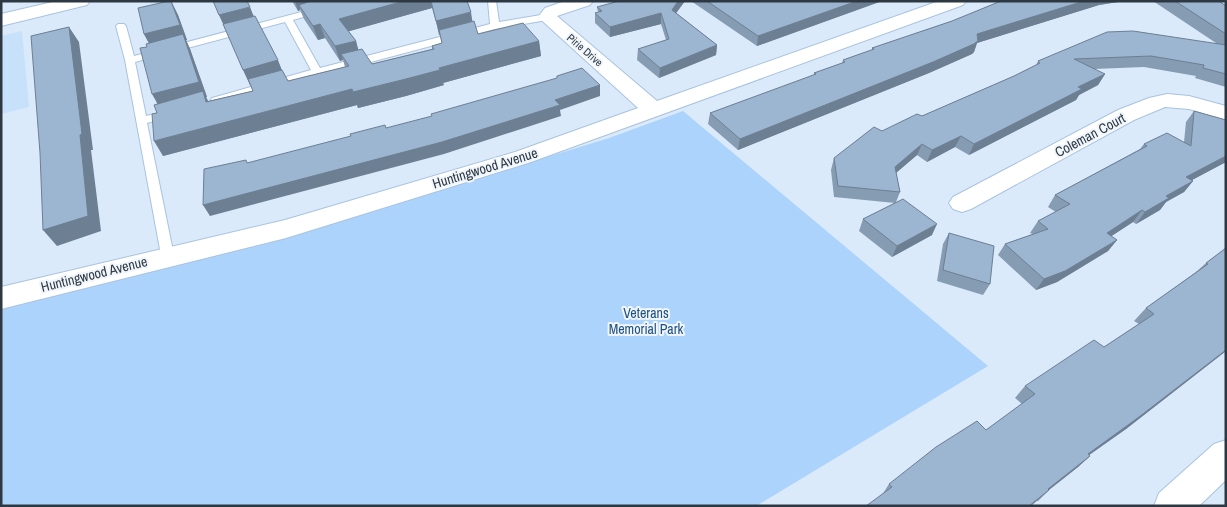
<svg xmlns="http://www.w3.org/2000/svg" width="1227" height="507" font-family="'Archivo Narrow',sans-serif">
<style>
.built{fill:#c7e1fb}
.green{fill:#acd3fc}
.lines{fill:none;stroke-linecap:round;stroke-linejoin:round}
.service-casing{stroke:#a9c3de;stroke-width:2}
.minor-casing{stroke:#a9c3de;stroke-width:2}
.secondary-casing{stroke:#a9c3de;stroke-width:2}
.service{fill:#fff;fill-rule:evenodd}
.minor{fill:#fff;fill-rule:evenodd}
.secondary{fill:#fff;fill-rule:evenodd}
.wall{fill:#869cb3;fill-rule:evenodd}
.shaded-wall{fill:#6d7f92}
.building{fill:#9cb5d0;stroke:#6d7f92}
.labels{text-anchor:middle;stroke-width:4;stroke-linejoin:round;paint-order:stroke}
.far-street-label{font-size:11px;fill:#2e3843;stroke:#f0f6fb}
.street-label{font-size:14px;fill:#2e3843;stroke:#f0f6fb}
.park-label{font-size:14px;fill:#20517f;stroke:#f0f6fb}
</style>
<rect width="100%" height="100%" fill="#daeafb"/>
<!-- built -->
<path class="built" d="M22,31L29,107L1,114V36Z"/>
<!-- green -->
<path class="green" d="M683,111L988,366L756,506H1V307L332,223L609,138Z"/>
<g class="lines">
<!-- service casing -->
<g class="service-casing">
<path id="service" d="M343,1H358L293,20L320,68L490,24L488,1H496L499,22L547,14L552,17L547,20L495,29L216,103L211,100L212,98L311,70L285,22L135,62L146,116L171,110L177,113L175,115L147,123L174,256L172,260H162L125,60L116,26L118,24H124L126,26L134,56Z"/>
</g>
<!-- minor casing -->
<g class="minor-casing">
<path id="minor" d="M565,1H593L590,5L557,16L657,101L939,1H966L963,5L531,162L286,238L1,309V287L285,220L515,152L638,108L538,17L545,8Z
M1167,94L1189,96L1226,106V120L1189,109L1165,107L1134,120L971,209L962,212L953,209L949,203L953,197L1118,110L1149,98Z
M1226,440V480L1199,506H1154L1159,493L1214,444Z"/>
</g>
<!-- secondary casing -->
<g class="secondary-casing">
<path id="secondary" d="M57,1H90L87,5L1,26V14Z"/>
</g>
<!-- service -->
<use href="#service" class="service"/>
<!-- minor -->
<use href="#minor" class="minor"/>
<!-- secondary -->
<use href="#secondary" class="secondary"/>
</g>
<!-- wall -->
<path class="wall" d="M171,1L178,15L187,40H186L190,49L207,97H206L208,101L253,91L213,1L254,16L282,70L288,81L345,67L343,60L340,61L325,38L318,40L304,19L300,10L298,11L292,1H467L472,21L478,34L539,41L541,56L443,83L444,85L406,96L358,108L357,105L163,156L157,113V104L147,47L149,43L144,34ZM432,8L442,43L432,46V49L372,64L358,50L356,41L348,31Z
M685,1L676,13L717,45L716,55L659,78L637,60L638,49L666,40L661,24L610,37L595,23V13L598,12L597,7Z
M691,1H882L757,46Z
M1001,1H1124L1099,5L977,43L974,52L972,54L929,73L738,150L708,124L710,113L814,75V73L842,63L843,60L872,50V48L952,21Z
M1153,1H1219L1226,6V87L1195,78L1196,76L1144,67L1094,69L1105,74L1098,85L1079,95L1076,100L969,155L955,147L927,162L917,155L896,173L900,192L896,202L932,235L892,257L859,231L863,219L895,203L834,197L831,170L834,158L882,131L922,116L1014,76L1036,65L1038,61L1216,43Z
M1194,111L1226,162L1192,180L1193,181L1184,192L1166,202L1160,210L1136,224L1133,222L1111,236L1117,240L1108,251L1057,282L1036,290L998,255L1005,244L1033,234L1030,233L1038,221L1056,212L1048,207L1055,195L1140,149L1144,144L1184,142L1186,122Z
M949,233L990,284L983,295L937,281L943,244Z
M1226,247V351L1126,429L1089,455L1090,456L1078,467L1049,490L1038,501L882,495L889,484L986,430L1022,404L1015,398L1025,386L1104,347L1139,324L1134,321L1146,308L1196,272L1206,263L1223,250Z"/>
<!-- shaded-wall -->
<path class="shaded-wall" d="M171,1L178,15L187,40H186L190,49L207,97H206L211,107L161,110L152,94V49L144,34Z
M295,1H335L299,5L300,10L298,11Z
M404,1H431L432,8L343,33L339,19Z
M678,1H685L671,20L672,10Z
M857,1H882L757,46L758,36Z
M1084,1H1124L1099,5L977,43L974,52L972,54L929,73L738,150L740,139L977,34Z
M250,7L256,22L226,30L219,15Z
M471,12L473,26L439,35L436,21Z
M661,13V24L610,37V27Z
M320,24L325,38L318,40L313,26Z
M69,27L79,42L93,150H91L101,231L57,246L43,230Z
M356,41L360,56L341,54L343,60L340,61L335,46Z
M539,41L541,56L443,83L444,85L406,96L358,108L353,92L439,68Z
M717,45L716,55L659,78L660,68Z
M278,60L284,76L250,85L243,70Z
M1105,74L1098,85L1079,95L1076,100L969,155L974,144L1078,87Z
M600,85V96L560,110L561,116L444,154L210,216L203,205Z
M352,89L357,105L163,156L154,141Z
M961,136L955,147L927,162L932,150Z
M922,144L917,155L890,178L895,167Z
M1226,156V162L1177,188L1186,177Z
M1193,181L1184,192L1166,202L1160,210L1136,224L1145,212L1166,196Z
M1142,210L1133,222L1098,245L1107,233Z
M937,224L932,235L892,257L897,246Z
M1117,240L1108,251L1057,282L1036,290L1044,279Z
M1226,350V351L1126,429L1075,465L1088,454Z
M1090,456L1078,467L1036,500L1048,489Z
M1049,490L1031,506H1029Z"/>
<!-- building -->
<path class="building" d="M169,1H171L180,25L144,34L138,8Z
M213,1H247L250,7L219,15Z
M311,1H404L339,19L356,41L335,46L320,24L313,26L299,5Z
M431,1H467L471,12L436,21Z
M619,1H678L672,10L717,45L660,68L638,49L669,39L661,13L610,27L595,13L602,11L597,7Z
M707,1H857L758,36Z
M1001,1H1084L977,34L978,41L975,43H976L933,62L740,139L710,113L816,74L814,73L845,62L843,60L874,49L872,48L952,21Z
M1175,1H1219L1226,6V34Z
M255,16L278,60L243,70L223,24Z
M474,21L478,34L523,23L539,41L439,68L440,70L402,80L353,92L352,89L154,141L152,114L157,113L154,105L203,91L206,102L253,91L248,79L282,70L288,81L349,66L341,54L362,49L372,64L434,49L432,46L442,43L439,30Z
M69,27L82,134L80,135L88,216L43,230L40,153L31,36Z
M1133,31L1226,45V74L1203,68L1204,65L1151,56L1074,59L1105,74L1078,87L1082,89L974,144L961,136L932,150L922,144L895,167L900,192L838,186L834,158L874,127L882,131L917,114L922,116L1014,76L1040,63L1038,61L1107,32Z
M183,34L199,82L152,94L140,48L147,47L146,44Z
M582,68L600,85L555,100L560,105L442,142L203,205L204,169L246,160L247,163L351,136L350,134L385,125L386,128L432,116L431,114L557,78V76Z
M1194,111L1226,120V156L1186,177L1193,181L1166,196L1169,198L1145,212L1142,210L1107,233L1117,240L1065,271L1044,279L1005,244L1048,229L1038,221L1070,204L1055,195L1147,146L1144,144L1167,133L1191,146Z
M903,199L937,224L897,246L863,219Z
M949,233L994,246L990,284L943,270Z
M1226,248V350L1139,417L1088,454L1090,456L1048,489L1049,490L1029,506H866L892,487L889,484L936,447L977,421L986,430L1035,394L1025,386L1094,340L1104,347L1154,314L1146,308L1208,264L1206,263Z"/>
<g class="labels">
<!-- far-street labels -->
<g class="far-street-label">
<text transform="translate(585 50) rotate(41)" y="4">Pirie Drive</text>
</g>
<!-- street labels -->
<g class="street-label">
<text transform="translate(1090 135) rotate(-28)" y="5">Coleman Court</text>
<text transform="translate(485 168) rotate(-17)" y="5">Huntingwood Avenue</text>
<text transform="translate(94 274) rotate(-14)" y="5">Huntingwood Avenue</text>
</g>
<!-- park labels -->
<g class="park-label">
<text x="646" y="318">Veterans<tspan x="646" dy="16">Memorial Park</tspan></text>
</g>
</g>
<!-- border -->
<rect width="1227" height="507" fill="none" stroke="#2e3843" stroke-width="5"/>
</svg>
